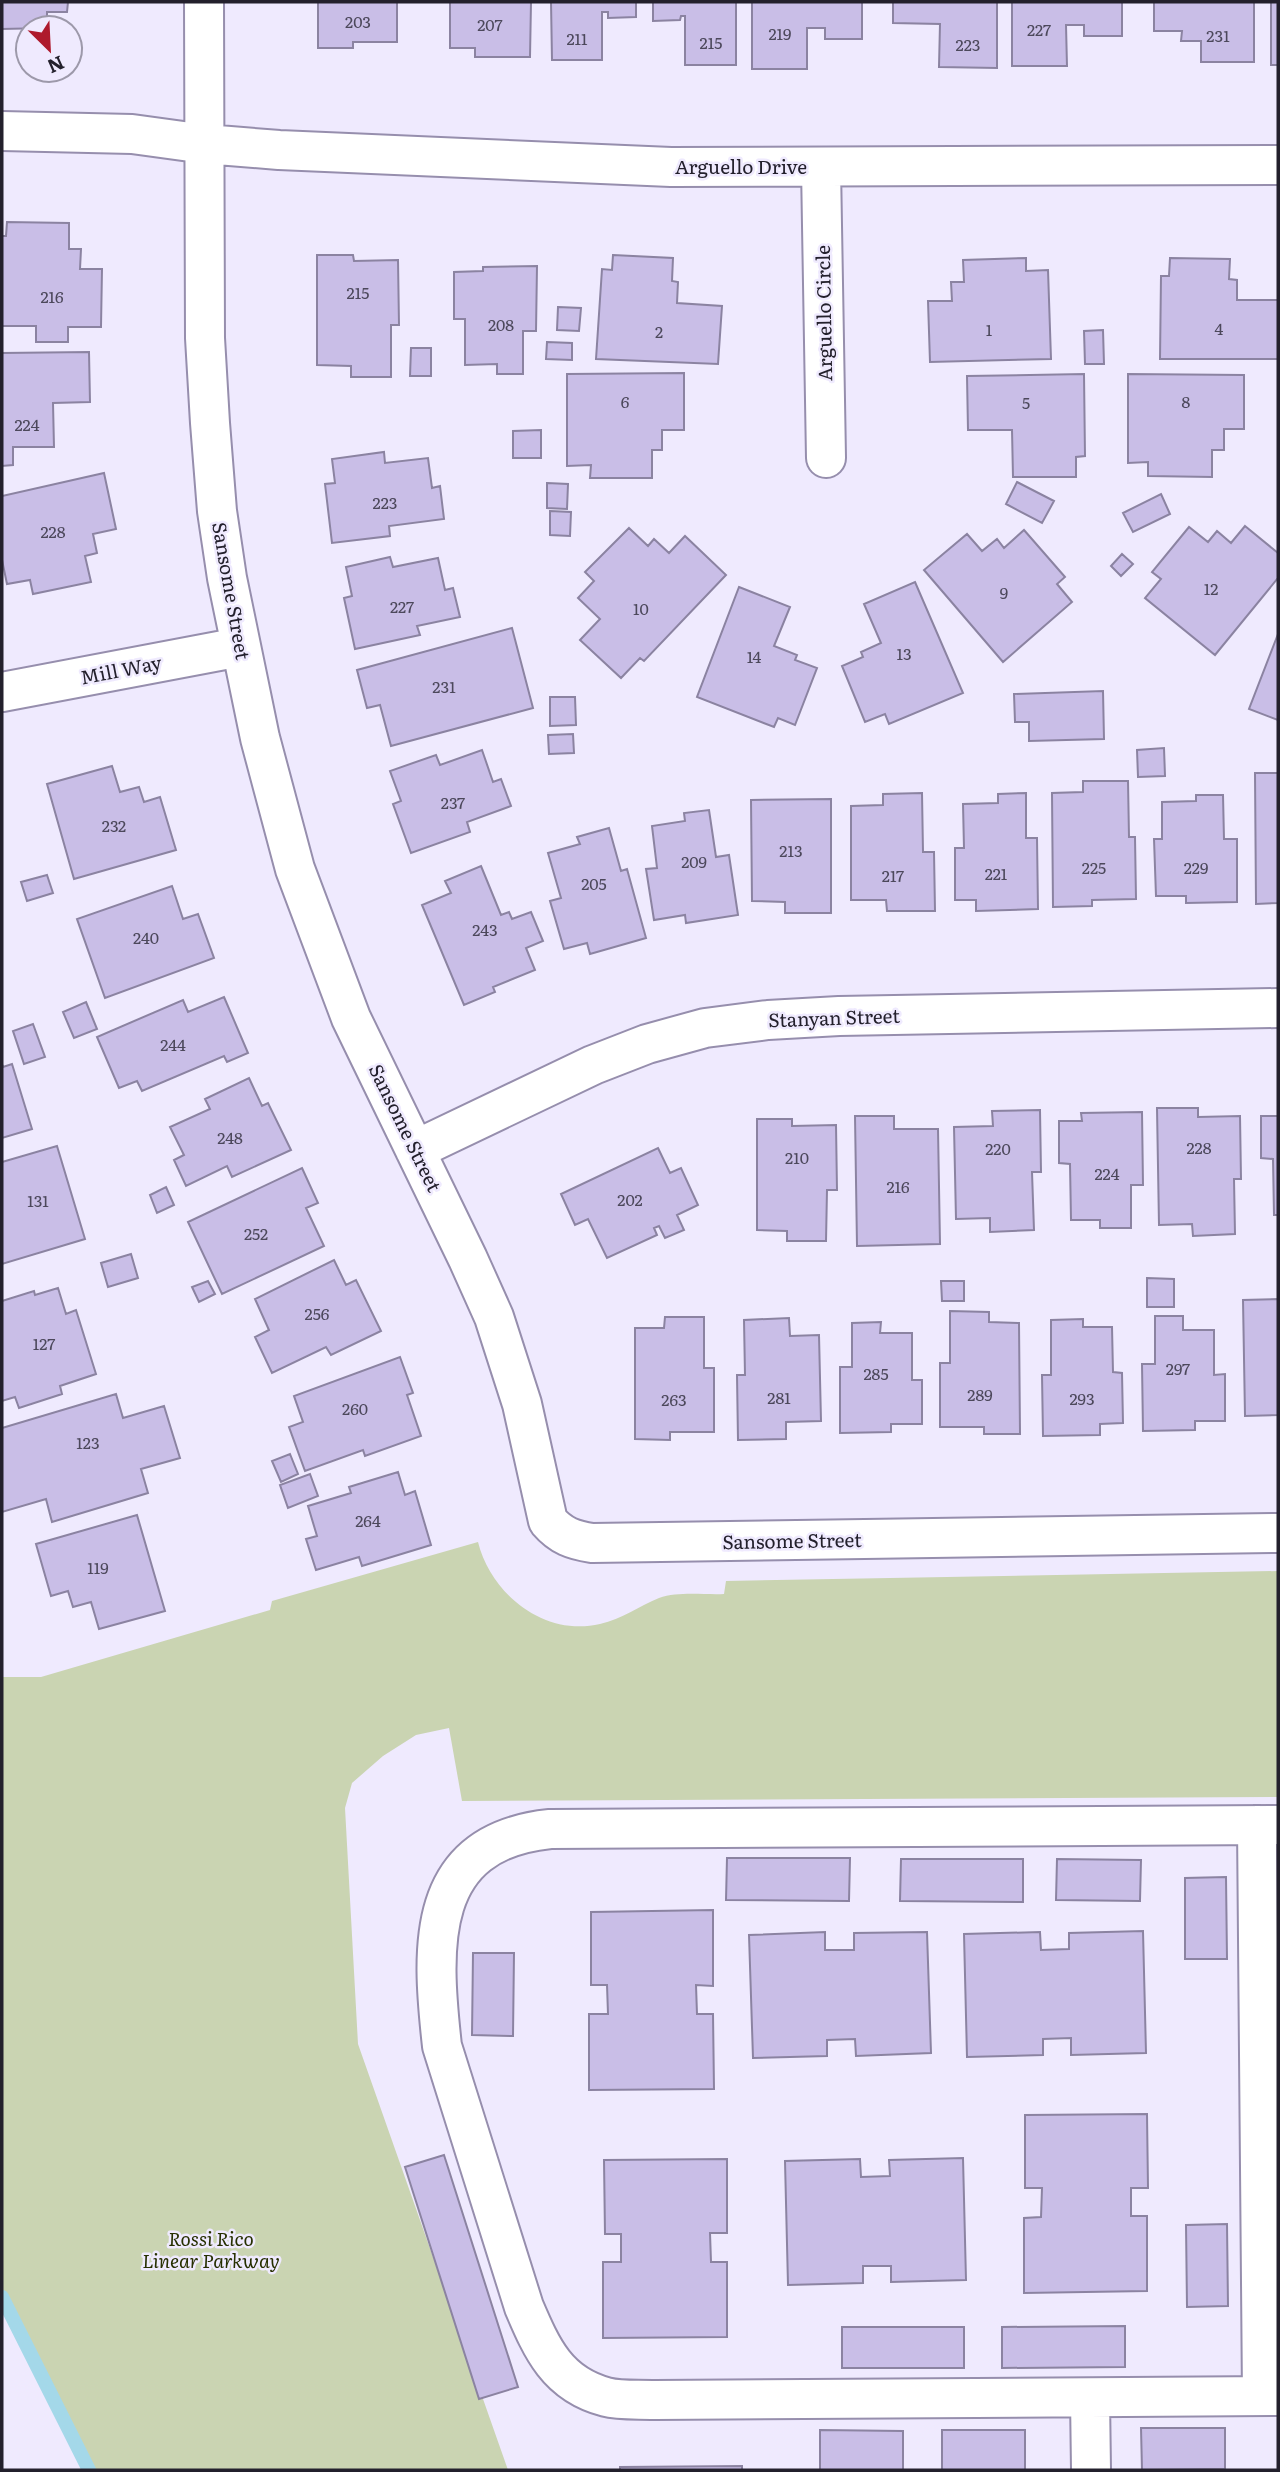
<svg xmlns="http://www.w3.org/2000/svg" width="1280" height="2472" font-family="Literata,serif">
<style>
.green{fill:#cad4b2}
.lines{fill:none;stroke-linecap:round;stroke-linejoin:round}
.stream{stroke:#a4d8e9;stroke-width:14}
.building{fill:#c9bee7;stroke:#8b83a1;stroke-width:2}
.minor-casing{stroke:#968ead;stroke-width:42}
.minor{stroke:#fff;stroke-width:38}
.labels{text-anchor:middle;stroke-width:5;stroke-linejoin:round;paint-order:stroke}
.number-label{font-size:16px;fill:#4c485b}
.street-label{font-size:19px;fill:#23202c;stroke:#efeafe}
.park-label{font-size:19px;font-style:italic;fill:#262f00;stroke:#efeafe}
</style>
<rect width="100%" height="100%" fill="#efeafe"/>
<!-- green -->
<path class="green" d="M478,1542C491,1594 544,1637 600,1624C622,1619 639,1606 659,1598C679,1591 704,1595 724,1594L726,1581L1278,1571V1797L462,1801L449,1728L416,1735L383,1756L352,1783L345,1808L358,2044L508,2470H89L2,2297V1677H41L270,1610L272,1601Z"/>
<g class="lines">
<!-- stream -->
<path class="stream" d="M2,2297L89,2470"/>
</g>
<!-- building -->
<path class="building" d="M2,2H68L67,12H47V28L2,29Z
M318,2H397V42H353V48H318Z
M450,2H531L530,57H475V48H450Z
M551,2H636V17L608,18V12H602V60H552Z
M653,2H736V65H685V16H681L680,20L653,21Z
M752,2H862V39H825V28H807V69H752Z
M893,2H997V68L939,67L940,24L893,23Z
M1012,2H1122V36H1084V25H1066L1067,66H1012Z
M1154,2H1254V62H1201V41H1181L1182,31H1154Z
M1271,2H1278V65H1271Z
M7,222L69,223V249H81L80,269H102L101,327H68V342H36V326H2V236H6Z
M317,255H353L354,261L398,260L399,325H391V377H351V366L317,365Z
M613,255L673,258L672,281L678,282L677,303L722,306L718,364L596,359L602,269L612,270Z
M1026,258V271L1048,270L1051,359L930,362L928,301H952L951,282H964L963,260Z
M1170,258L1230,259L1229,279L1237,280V300H1278V359H1160L1161,276H1169Z
M537,266L536,331H523V374H497V364L465,365V319H454V272L483,271V267Z
M558,307L581,308L579,331L557,330Z
M1103,330L1104,364H1085L1084,331Z
M547,342L572,343V360L546,359Z
M411,348H431V376H410Z
M89,352L90,402L53,403L54,447H13V465L2,466V353Z
M684,373V430H662V450H652V478H590L591,465L567,466V374Z
M1084,374L1085,456L1076,457V477H1013L1012,430H968L967,376Z
M1128,374L1244,375V429H1224V450H1212V477L1148,476V462L1128,463Z
M541,430V458H513V431Z
M384,452L385,463L428,458L432,488L440,486L444,519L389,526L390,536L332,543L325,484L335,483L332,459Z
M104,473L116,529L93,534L97,553L85,556L91,582L33,594L30,580L7,584L2,560V496Z
M1017,482L1054,501L1042,523L1006,504Z
M547,483L568,484L567,509L547,508Z
M1161,494L1170,514L1133,532L1123,513Z
M550,511L571,512L570,536L550,535Z
M1245,526L1278,553V578L1215,655L1145,598L1161,579L1152,572L1189,527L1208,542L1217,531L1231,543Z
M629,528L648,546L654,539L669,553L685,536L726,575L644,661L640,658L621,678L580,640L600,619L578,598L594,581L585,572Z
M1024,530L1065,577L1057,584L1072,602L1003,662L924,570L967,534L982,551L997,539L1004,548Z
M1122,554L1133,564L1121,576L1111,566Z
M390,557L393,567L438,558L445,590L453,588L460,617L417,626L420,635L355,649L344,598L352,596L346,567Z
M915,582L963,693L889,724L885,714L865,722L842,666L863,657L861,652L881,643L864,604Z
M739,587L790,607L774,646L797,655L795,660L817,668L795,725L778,718L774,727L697,697Z
M512,628L533,708L391,746L380,705L367,708L357,670Z
M1278,634V720L1249,709Z
M1103,691L1104,739L1029,741V722H1015L1014,694Z
M550,697H575L576,725L550,726Z
M573,734L574,753L549,754L548,735Z
M1164,748L1165,776L1138,777L1137,750Z
M482,750L493,782L501,779L511,806L467,822L470,832L411,853L393,804L401,801L390,771L436,755L440,765Z
M112,766L120,792L139,787L144,802L160,797L176,850L74,879L47,784Z
M1255,773H1278V903L1256,904Z
M1083,781H1128L1129,837H1135L1136,899L1092,900V906L1053,907L1052,793L1083,792Z
M922,793L923,852H934L935,911H887L886,900H851V806L883,805V794Z
M1026,793V838H1037L1038,909L976,911V900H955V848H964L963,804L998,803V794Z
M1196,795H1223L1224,839H1237V902L1186,903V896H1156L1154,839H1162V802L1196,801Z
M831,799V913H785V902L752,901L751,800Z
M709,810L716,857L729,855L738,915L686,923L685,915L654,920L646,869L657,868L652,826L685,821L684,813Z
M609,828L621,871L627,869L646,938L590,954L587,943L564,949L550,901L561,898L548,853L580,844L577,837Z
M481,866L501,915L509,912L512,919L531,912L543,941L526,948L535,970L493,987L495,992L464,1005L422,905L451,893L445,881Z
M47,875L53,893L27,901L21,882Z
M172,886L183,919L198,914L214,958L105,998L77,919Z
M224,997L248,1053L227,1062L224,1056L142,1091L137,1081L119,1088L97,1037L183,1000L188,1012Z
M86,1002L97,1029L74,1038L63,1012Z
M33,1024L45,1057L24,1064L13,1031Z
M2,1064L3,1067L12,1064L32,1129L2,1138Z
M249,1078L262,1106L268,1103L291,1150L232,1177L227,1166L186,1186L174,1160L184,1155L170,1127L210,1109L205,1099Z
M1157,1108H1198V1117L1240,1116L1241,1179H1234L1235,1234L1193,1236L1192,1224L1159,1225Z
M1040,1110L1041,1172H1032L1034,1230L990,1232V1218L956,1219L954,1127L993,1126L992,1111Z
M1142,1112L1143,1185H1131V1228H1100V1220H1071L1070,1164L1059,1163V1121H1082L1081,1113Z
M855,1116H894V1129H938L940,1244L857,1246Z
M1261,1116H1278V1215H1274L1273,1159L1261,1158Z
M757,1119H792V1126L836,1125L837,1190H827L826,1241H787V1231L757,1230Z
M57,1146L85,1239L2,1264V1162Z
M658,1148L670,1173L681,1168L698,1205L677,1215L684,1230L665,1238L659,1226L654,1228L657,1235L607,1258L588,1219L575,1225L561,1194Z
M302,1168L318,1203L306,1208L324,1246L222,1294L188,1222Z
M166,1187L174,1205L157,1213L150,1195Z
M131,1254L138,1278L108,1287L101,1263Z
M334,1260L346,1285L356,1280L381,1331L331,1355L326,1347L272,1373L255,1337L269,1330L255,1299Z
M1147,1278L1174,1279V1307H1147Z
M208,1281L215,1294L199,1302L192,1287Z
M941,1281H964V1301H942Z
M58,1288L66,1314L76,1310L96,1374L60,1386L62,1394L19,1408L15,1397L2,1401V1301L34,1291L35,1295Z
M1278,1299V1415L1245,1416L1243,1300Z
M950,1311L989,1312V1322L1019,1323L1020,1434H984V1427H940V1363H950Z
M1155,1316H1183V1330H1214V1375L1225,1374V1421H1195V1430L1143,1431L1142,1364H1155Z
M665,1317H704V1368H714V1432H670V1440L635,1439V1328H664Z
M789,1318L790,1336L819,1335L821,1421L786,1422V1439L738,1440L737,1375H745L744,1320Z
M1083,1319V1327H1112L1113,1372L1122,1373L1123,1423L1100,1424V1435L1043,1436L1042,1375H1051V1320Z
M881,1322L880,1333H912V1380H922V1424H891V1432L840,1433V1367H852V1323Z
M400,1357L413,1393L407,1395L421,1436L365,1456L363,1450L305,1471L289,1427L303,1422L294,1396Z
M116,1394L123,1418L164,1406L180,1458L141,1469L148,1493L52,1522L46,1499L2,1512V1428Z
M290,1454L298,1474L281,1482L272,1461Z
M398,1472L405,1495L415,1491L431,1545L362,1566L359,1557L316,1570L306,1539L317,1536L308,1506L351,1493L349,1487Z
M310,1474L318,1496L288,1508L280,1485Z
M137,1515L165,1611L99,1629L91,1602L73,1607L68,1591L51,1596L36,1544Z
M727,1858H850L849,1901L726,1900Z
M901,1859H1023V1902L900,1901Z
M1057,1859L1141,1860L1140,1901L1056,1900Z
M1226,1877L1227,1959H1185V1878Z
M713,1910V1986L696,1985L697,2014H713L714,2089L589,2090V2014H608L607,1985H591V1912Z
M1143,1931L1146,2053L1071,2055V2038L1043,2039V2055L967,2057L964,1934L1040,1932L1041,1950L1069,1949V1933Z
M825,1932V1950H854V1933L927,1932L931,2053L856,2056L855,2039L827,2040V2056L753,2058L749,1935Z
M473,1953H514L513,2036L472,2035Z
M1147,2114L1148,2188H1131V2216H1147V2291L1024,2293V2218L1041,2217L1042,2188H1025V2115Z
M444,2155L518,2387L479,2399L405,2167Z
M963,2158L966,2280L891,2282V2266H863V2283L788,2285L785,2161L860,2159L861,2177L890,2176L889,2160Z
M727,2159V2233H710L711,2262H727V2337L603,2338V2262H621V2234H605L604,2160Z
M1227,2224L1228,2306L1187,2307L1186,2225Z
M1125,2326V2367L1002,2368V2327Z
M842,2327H964V2368H842Z
M1141,2428H1225V2469L1142,2470Z
M820,2430L903,2431V2470H820Z
M942,2430H1025V2470H942Z
M742,2466V2470H620V2467Z"/>
<g class="lines">
<!-- minor casing -->
<g class="minor-casing">
<path id="minor" d="M204,2L205,338L210,423L217,511L227,578L260,738L295,869L351,1018L468,1259L494,1317L522,1404L548,1521C561,1536 573,1540 592,1543L1278,1533
M2,131L132,134L205,144L279,150L671,167L1278,165
M821,167L826,458
M2,692L240,647
M415,1150L593,1065L647,1044L705,1028L768,1020L839,1016L1278,1008
M1257,1825L1262,2396
M1278,1825L550,1829C424,1842 431,1947 442,2046L524,2307C542,2349 557,2384 606,2397C621,2401 639,2399 655,2400L1278,2396
M1090,2398L1091,2470"/>
</g>
<!-- minor -->
<use href="#minor" class="minor"/>
</g>
<g class="labels">
<!-- number labels -->
<g class="number-label">
<text x="358" y="28">203</text>
<text x="490" y="31">207</text>
<text x="1039" y="36">227</text>
<text x="780" y="40">219</text>
<text x="1218" y="42">231</text>
<text x="577" y="45">211</text>
<text x="711" y="49">215</text>
<text x="968" y="51">223</text>
<text x="358" y="299">215</text>
<text x="52" y="303">216</text>
<text x="501" y="331">208</text>
<text x="1219" y="335">4</text>
<text x="989" y="336">1</text>
<text x="659" y="338">2</text>
<text x="625" y="408">6</text>
<text x="1186" y="408">8</text>
<text x="1026" y="409">5</text>
<text x="27" y="431">224</text>
<text x="385" y="509">223</text>
<text x="53" y="538">228</text>
<text x="1211" y="595">12</text>
<text x="1004" y="599">9</text>
<text x="402" y="613">227</text>
<text x="641" y="615">10</text>
<text x="904" y="660">13</text>
<text x="754" y="663">14</text>
<text x="444" y="693">231</text>
<text x="453" y="809">237</text>
<text x="114" y="832">232</text>
<text x="791" y="857">213</text>
<text x="694" y="868">209</text>
<text x="1094" y="874">225</text>
<text x="1196" y="874">229</text>
<text x="996" y="880">221</text>
<text x="893" y="882">217</text>
<text x="594" y="890">205</text>
<text x="485" y="936">243</text>
<text x="146" y="944">240</text>
<text x="173" y="1051">244</text>
<text x="230" y="1144">248</text>
<text x="1199" y="1154">228</text>
<text x="998" y="1155">220</text>
<text x="797" y="1164">210</text>
<text x="1107" y="1180">224</text>
<text x="898" y="1193">216</text>
<text x="630" y="1206">202</text>
<text x="38" y="1207">131</text>
<text x="256" y="1240">252</text>
<text x="317" y="1320">256</text>
<text x="44" y="1350">127</text>
<text x="1178" y="1375">297</text>
<text x="876" y="1380">285</text>
<text x="980" y="1401">289</text>
<text x="779" y="1404">281</text>
<text x="1082" y="1405">293</text>
<text x="674" y="1406">263</text>
<text x="355" y="1415">260</text>
<text x="88" y="1449">123</text>
<text x="368" y="1527">264</text>
<text x="98" y="1574">119</text>
</g>
<!-- street labels -->
<g class="street-label">
<text x="741" y="174">Arguello Drive</text>
<text transform="translate(824 313) rotate(-91)" y="7">Arguello Circle</text>
<text transform="translate(231 591) rotate(80)" y="7">Sansome Street</text>
<text transform="translate(121 670) rotate(-11)" y="7">Mill Way</text>
<text transform="translate(834 1018) rotate(-2)" y="7">Stanyan Street</text>
<text transform="translate(405 1128) rotate(64)" y="7">Sansome Street</text>
<text transform="translate(792 1541) rotate(-1)" y="7">Sansome Street</text>
</g>
<!-- park labels -->
<g class="park-label">
<text x="211" y="2246">Rossi Rico<tspan x="211" dy="22">Linear Parkway</tspan></text>
</g>
</g>
<!-- border -->
<rect width="1280" height="2472" fill="none" stroke="#23202c" stroke-width="7"/>
<!-- north arrow -->
<g transform="translate(49 49) rotate(156)"><circle r="33" fill="#efeafe" stroke="#9d99aa" stroke-width="2"/>
<path d="M0-5L12 26L0 18L-12 26Z" fill="#ae1a2d"/>
<text y="-10" font-size="19" font-weight="bold" text-anchor="middle" fill="#23202c">N</text>
</g>
</svg>
